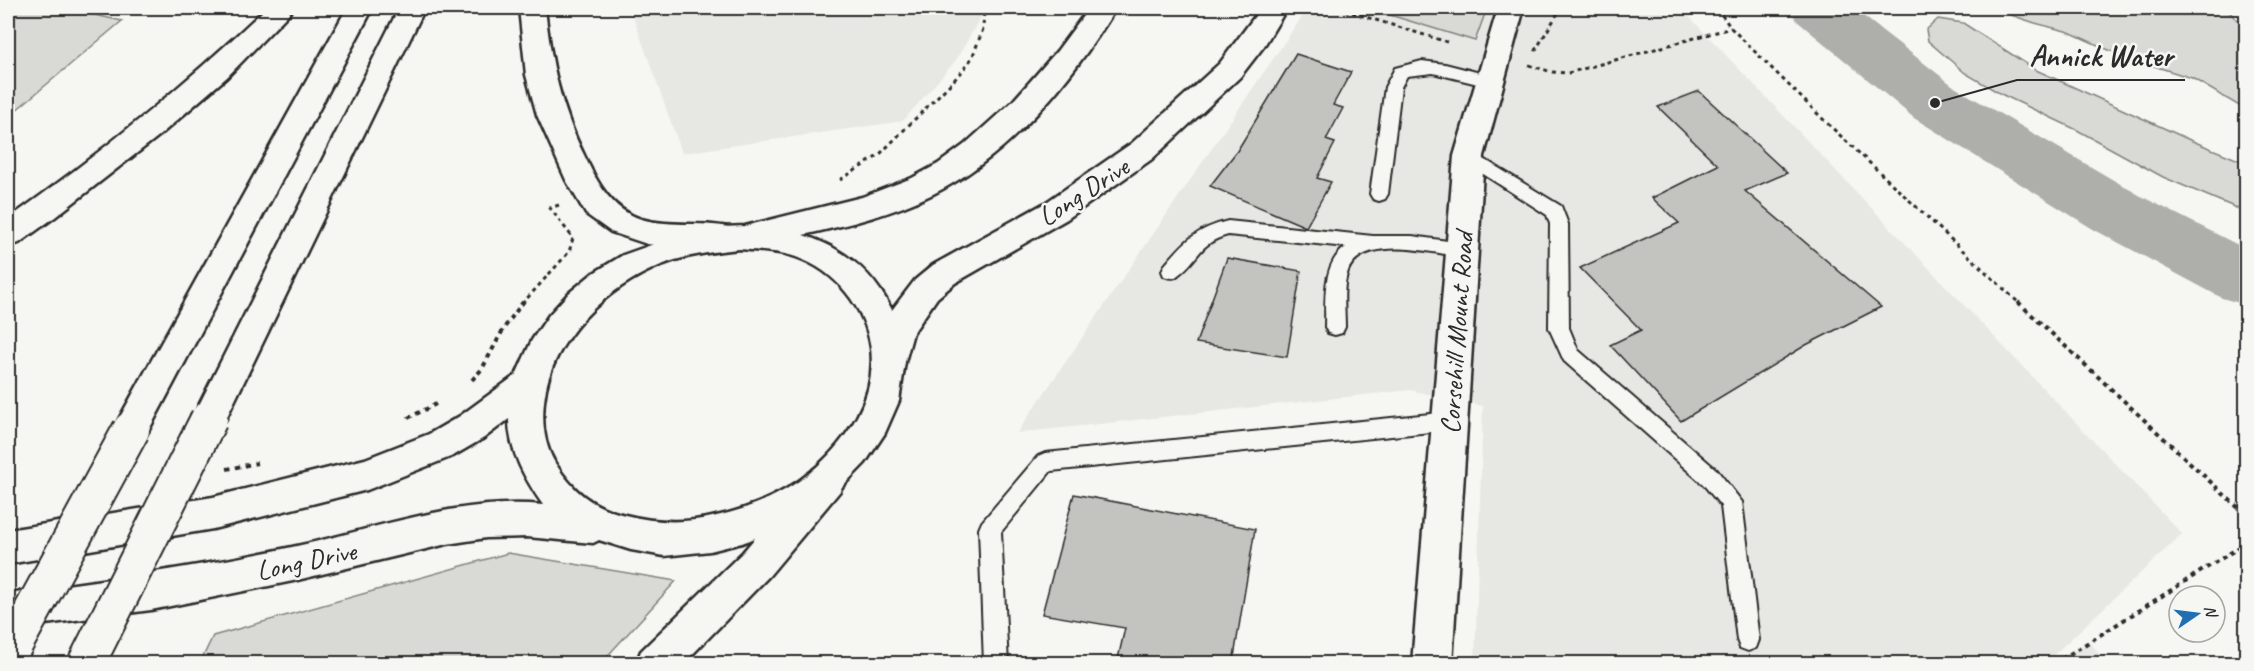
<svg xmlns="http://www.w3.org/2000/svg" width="2254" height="671" font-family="Caveat,sans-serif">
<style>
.built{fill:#e7e7e3}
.green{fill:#d9d9d5;stroke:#828280;stroke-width:1.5}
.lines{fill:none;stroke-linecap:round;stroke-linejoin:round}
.river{fill:#aeaeab;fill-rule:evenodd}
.building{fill:#c3c3c0;stroke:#2b2b2b;stroke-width:1.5}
.lane-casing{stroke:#2b2b2b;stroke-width:4}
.secondary-casing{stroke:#2b2b2b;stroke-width:5}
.primary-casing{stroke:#2b2b2b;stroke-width:5}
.path-far1{stroke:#2b2b2b;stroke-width:3;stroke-dasharray:4 4;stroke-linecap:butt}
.path{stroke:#2b2b2b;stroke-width:4;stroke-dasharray:4.5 4.5;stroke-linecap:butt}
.lane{fill:#f6f6f2;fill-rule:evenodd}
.secondary{fill:#f6f6f2;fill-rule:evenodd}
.primary{fill:#f6f6f2;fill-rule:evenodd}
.primary-bridge-casing{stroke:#2b2b2b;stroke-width:40;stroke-linecap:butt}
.primary-bridge{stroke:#f6f6f2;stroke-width:36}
.labels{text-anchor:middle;stroke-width:5;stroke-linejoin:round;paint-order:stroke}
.street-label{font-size:28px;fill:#2b2b2b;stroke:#f6f6f2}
.leader{fill:none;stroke:#2b2b2b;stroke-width:2}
.callout-dot{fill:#2b2b2b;stroke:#f6f6f2;stroke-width:2}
.callout-label{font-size:30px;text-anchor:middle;font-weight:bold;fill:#2b2b2b;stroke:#f6f6f2;stroke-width:5;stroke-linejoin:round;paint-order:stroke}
</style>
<rect width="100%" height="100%" fill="#f6f6f2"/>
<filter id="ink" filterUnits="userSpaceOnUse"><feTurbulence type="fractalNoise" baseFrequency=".0167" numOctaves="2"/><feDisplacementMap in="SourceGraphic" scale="12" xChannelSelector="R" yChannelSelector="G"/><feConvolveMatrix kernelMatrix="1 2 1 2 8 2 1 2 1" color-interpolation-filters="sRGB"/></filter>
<g filter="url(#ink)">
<!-- built -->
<path class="built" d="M630,8H986L956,60L903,121L682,153Z
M1308,8H1681L2182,534L2045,663H1475L1483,406L1410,390L1017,433Z
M2089,641L2106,663H2054Z"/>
<!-- green -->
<path class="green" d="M8,8H63L122,21L8,117Z
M1367,8H1487L1475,41Z
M1990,8H2225L2246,28V110L2192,78L2122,56L2069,32L2035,23Z
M1938,19L1963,23L2036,70L2190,140L2246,163V212L2163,177L2077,130L2001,94L1965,73L1928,41L1926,30Z
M508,553L676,581L601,663H200L213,636Z"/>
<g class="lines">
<!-- river -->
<path class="river" d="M1789,8H1853L1956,88L2139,195L2246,249V305L2222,298L2093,229L1914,118L1797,21Z"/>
</g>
<!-- building -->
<path class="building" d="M1296,54L1351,72L1333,105L1343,108L1326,140L1335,143L1317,178L1331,182L1306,227L1210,186L1237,151Z
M1699,91L1787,173L1745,191L1881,307L1806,345L1681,421L1610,345L1641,330L1580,268L1679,223L1652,198L1718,165L1658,107Z
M1227,258L1301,271L1287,357L1196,343Z
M1074,494L1255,529L1233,663H1117L1125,628L1042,614Z"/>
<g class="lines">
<!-- lane casing -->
<g class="lane-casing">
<path id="lane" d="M1422,61L1445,64L1496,77L1498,81L1496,85L1490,87L1433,73L1407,76L1401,87L1388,194L1385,199L1379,201L1373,199L1370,194L1385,87L1395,68Z
M1469,150L1561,206L1568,224L1569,328L1578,350L1717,470L1742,502L1759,640L1756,648L1748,651L1740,648L1737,640L1721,506L1703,484L1564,361L1549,328L1550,224L1547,215L1463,161L1460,156L1463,151Z
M1228,221L1373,236H1412L1462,243L1469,245L1471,250L1469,255L1462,257C1433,253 1363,234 1348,271C1342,287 1345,310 1345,327L1342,333L1335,335L1328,333L1325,327C1326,301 1321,264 1346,247L1228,235C1198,243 1199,260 1178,275C1174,279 1170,278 1164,276L1162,271L1164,266C1185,241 1196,229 1228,221Z
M1450,412L1457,415L1460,421L1457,427L1450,430L1051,471L1001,532L1008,664H984L979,529L982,522L1038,456L1045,453Z"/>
</g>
<!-- secondary casing -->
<g class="secondary-casing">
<path id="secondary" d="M1089,8H1116C1072,80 1010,156 933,194C893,214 847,225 803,235C844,248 873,272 892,310L915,280L933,265L1045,203L1132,143L1220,63L1261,8H1287L1264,46L1240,77L1152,159L1067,219L955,283L937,298L913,333L905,362L899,401L885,433L865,463L832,497L812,512L778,529L742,543L710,551L664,556L631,550L599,540L593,543L527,537L486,538L447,544L293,581L151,610L8,629V593C103,580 198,567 292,547C374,530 457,497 543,505C525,479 509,451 509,419L484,438L453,456L367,490L213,529L8,564V530L213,497L365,459L429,434L460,416L516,375L532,340L549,315L569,293L592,274L623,255L685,233L722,227L745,226L862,197L912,178L938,164L964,145L1013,101L1057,51ZM740,249C758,251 779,251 796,257C836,271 865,307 871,348C877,397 848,440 812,471C780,498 737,514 695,520C671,523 649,521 625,515C592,507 573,491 555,463C542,441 541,414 546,389C559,328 617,279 675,260C696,254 718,251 740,249Z
M1498,8H1524L1484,156L1452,664H1412L1454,156Z"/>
</g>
<!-- primary casing -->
<g class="primary-casing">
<path id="primary" d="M266,8H294L227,77L160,135L55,217L19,243L8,247V219C99,155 185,85 266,8Z
M347,8H373L143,441L131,445L119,441L114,430L119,419Z
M399,8H425L221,429L209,434L197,429L192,419Z
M519,8H545C551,63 560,107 585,157C598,184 611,209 641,219C672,228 706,220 736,229L741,238L736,247L725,250H699L647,244L611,232L586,214L566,180L537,115L526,75Z
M827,464L840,469L845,480L840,491L769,576L683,664H636L641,651L743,552L814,469Z"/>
</g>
<!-- path-far1 -->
<path class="path-far1" d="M1337,8L1447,42
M1717,8L1731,28L1828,124L2020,304
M1535,51L1561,8
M1529,65L1552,72L1568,73L1731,28
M840,180L878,156L960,74L972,58L983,29L984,8
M522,304L569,252L573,238L550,208L559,205"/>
<!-- path -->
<path class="path" d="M2018,302L2246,515
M472,380L482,369L504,328L523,302
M408,418L436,404
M227,469L257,463
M2054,664L2246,543"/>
<!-- lane -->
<use href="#lane" class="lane"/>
<!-- secondary -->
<use href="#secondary" class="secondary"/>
<!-- primary -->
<use href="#primary" class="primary"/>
<!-- primary-bridge casing -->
<g class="primary-bridge-casing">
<path id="primary-bridge" d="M8,656L131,430
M86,664L209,419"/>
</g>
<!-- primary-bridge -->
<use href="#primary-bridge" class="primary-bridge"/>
</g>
</g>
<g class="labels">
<!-- street labels -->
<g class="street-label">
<text transform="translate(1083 191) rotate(-33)" y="10">Long Drive</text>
<text transform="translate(1456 333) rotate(-86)" y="10">Corsehill Mount Road</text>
<text transform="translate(306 560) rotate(-12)" y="10">Long Drive</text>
</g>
</g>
<!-- callouts -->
<path class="leader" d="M1935 103L2017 80H2185"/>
<circle class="callout-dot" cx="1935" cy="103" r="6"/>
<g class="callout-label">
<text x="2101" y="66">Annick Water</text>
</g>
<!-- margin -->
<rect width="2254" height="671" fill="none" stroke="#f6f6f2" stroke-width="30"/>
<rect x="15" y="15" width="2224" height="641" fill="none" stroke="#2b2b2b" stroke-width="2" filter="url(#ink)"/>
<!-- north arrow -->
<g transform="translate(2197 614) rotate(76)"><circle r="28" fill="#f6f6f2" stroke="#a5a5a2" stroke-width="1.5"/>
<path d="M0-4.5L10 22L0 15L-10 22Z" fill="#1f6fb2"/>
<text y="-9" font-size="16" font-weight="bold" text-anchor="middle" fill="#2b2b2b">N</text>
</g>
</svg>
